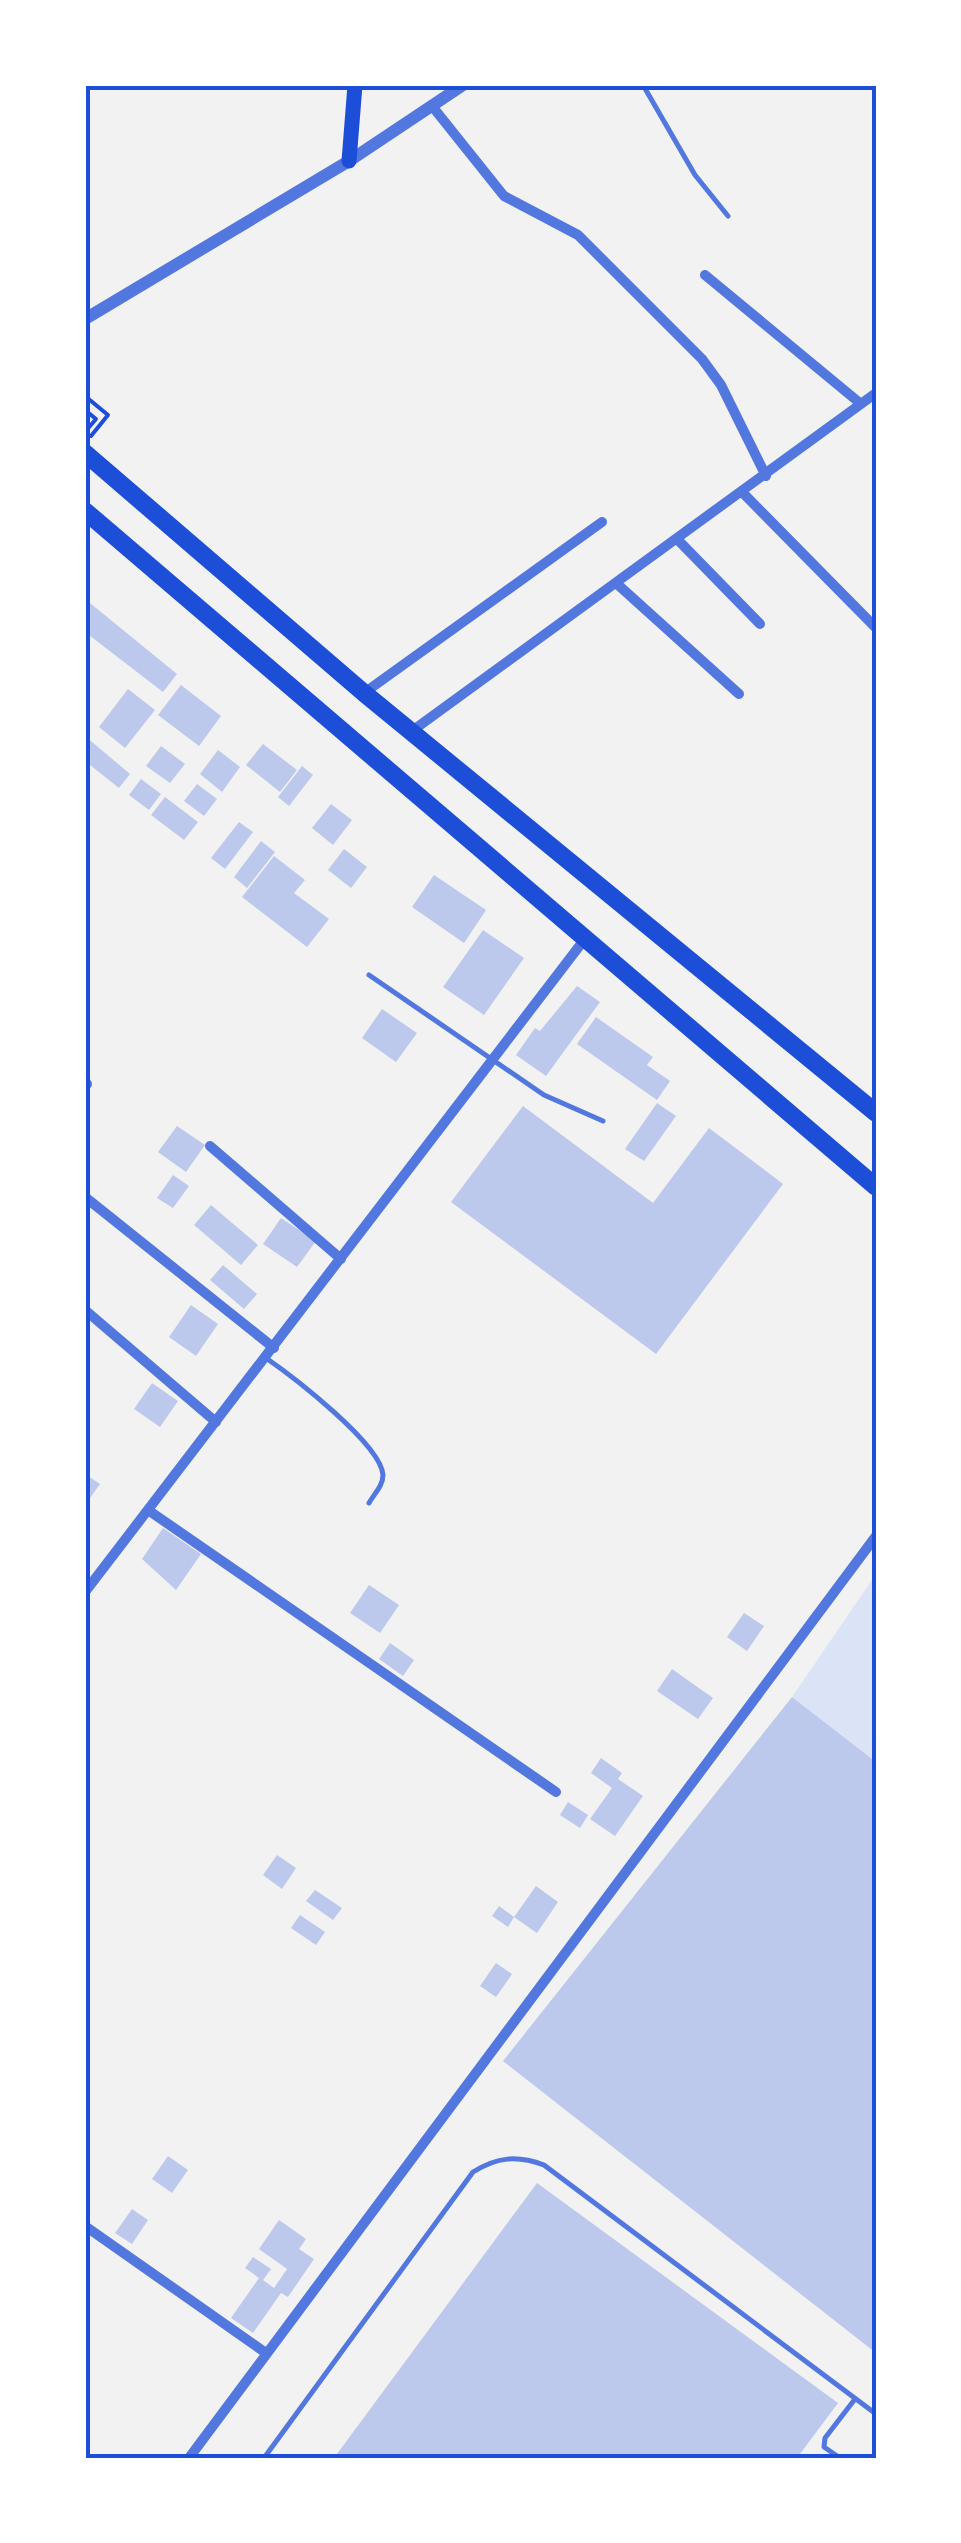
<svg xmlns="http://www.w3.org/2000/svg" width="961" height="2543" font-family="Inter,sans-serif">
<style>
.green{fill:#dbe4f7}
.building{fill:#bdc9ec}
.lines{fill:none;stroke-linecap:round;stroke-linejoin:round}
.path{stroke:#1d4ed8;stroke-width:4}
.service{stroke:#5277de;stroke-width:5}
.minor{stroke:#5277de;stroke-width:10}
.tertiary{stroke:#5277de;stroke-width:12}
.secondary{stroke:#1d4ed8;stroke-width:15}
.primary{stroke:#1d4ed8;stroke-width:18}
.neatline{fill:none;stroke:#1d4ed8;stroke-width:4}
</style>
<rect width="100%" height="100%" fill="#f2f2f2"/>
<!-- green -->
<path class="green" d="M876,1574V1762L792,1697Z"/>
<!-- building -->
<path class="building" d="M85,599L177,674L163,692L85,632Z
M181,685L221,716L199,746L158,715Z
M128,689L155,710L125,748L99,727Z
M85,736L130,774L119,788L85,761Z
M263,744L297,770L280,792L246,765Z
M161,746L185,764L170,783L146,766Z
M218,750L240,767L222,792L200,774Z
M302,766L313,775L289,806L278,797Z
M141,779L161,794L149,810L129,795Z
M197,784L217,799L204,816L184,801Z
M165,797L198,822L184,840L151,815Z
M331,804L352,820L333,845L312,828Z
M239,822L253,832L225,869L211,858Z
M261,841L275,852L247,888L234,877Z
M344,849L367,867L351,888L328,870Z
M274,856L305,880L294,893L329,919L307,947L242,897Z
M434,875L486,910L464,943L412,907Z
M483,930L524,958L484,1015L443,987Z
M577,986L600,1002L546,1076L516,1055L535,1028L540,1031Z
M382,1009L417,1033L396,1062L362,1038Z
M596,1017L653,1057L647,1065L670,1081L657,1100L577,1044Z
M657,1103L676,1116L644,1161L625,1149Z
M523,1106L653,1203L709,1128L783,1184L656,1354L451,1202Z
M177,1126L205,1145L186,1172L158,1152Z
M173,1175L189,1186L173,1208L157,1198Z
M211,1205L258,1245L241,1265L194,1225Z
M281,1218L316,1241L297,1267L263,1244Z
M223,1265L257,1294L244,1309L210,1280Z
M191,1305L218,1324L196,1356L169,1337Z
M152,1383L178,1401L160,1427L134,1409Z
M85,1474L100,1484L85,1505Z
M163,1528L201,1554L176,1590L142,1559Z
M369,1585L399,1605L380,1633L350,1613Z
M744,1613L764,1626L747,1651L727,1637Z
M390,1643L414,1660L403,1676L379,1659Z
M672,1669L713,1698L698,1719L657,1691Z
M792,1697L876,1762V2353L503,2061Z
M601,1758L622,1773L618,1779L643,1796L615,1836L590,1819L612,1788L591,1773Z
M568,1802L588,1815L580,1828L560,1815Z
M277,1855L296,1868L282,1889L263,1875Z
M536,1886L558,1902L537,1933L514,1917Z
M315,1890L342,1908L333,1920L306,1901Z
M499,1906L514,1917L508,1927L492,1916Z
M300,1915L325,1932L316,1945L291,1928Z
M496,1963L512,1974L496,1997L480,1986Z
M168,2156L188,2170L172,2193L152,2179Z
M537,2183L838,2403L797,2458H334Z
M132,2209L148,2220L132,2244L115,2233Z
M279,2220L306,2239L299,2249L314,2259L288,2297L281,2293L253,2333L231,2318L259,2278L245,2268L253,2257L271,2269L263,2280L274,2288L287,2269L259,2249Z"/>
<g class="lines">
<!-- path -->
<path class="path" d="M85,396L108,415L91,436
M85,410L96,419L85,432"/>
<!-- service -->
<path class="service" d="M643,85L695,175L728,216
M369,975L544,1095L603,1121
M266,1358C292,1376 381,1444 383,1475C383,1486 374,1494 369,1503
M264,2458L473,2172C497,2157 517,2155 544,2165L876,2414
M840,2458L824,2447L825,2438L855,2399"/>
<!-- minor -->
<path class="minor" d="M432,106L504,196L578,235L702,359L721,385L766,476
M705,275L861,404
M743,493L876,628
M678,540L760,624
M616,583L739,694
M364,693L602,522
M412,731L876,393
M85,1087L87,1084
M210,1146L341,1259
M85,1197L274,1348
M85,1310L216,1422
M148,1510L556,1792
M85,1592L584,940
M85,2226L266,2353
M189,2458L876,1536"/>
<!-- tertiary -->
<path class="tertiary" d="M85,319L349,161L463,85"/>
<!-- secondary -->
<path class="secondary" d="M349,161L355,85"/>
<!-- primary -->
<path class="primary" d="M85,453L364,693L876,1113
M85,511L876,1187"/>
</g>
<!-- border -->
<rect width="961" height="2543" fill="none" stroke="#ffffff" stroke-width="175"/>
<rect x="88" y="88" width="786" height="2368" class="neatline"/>
</svg>
